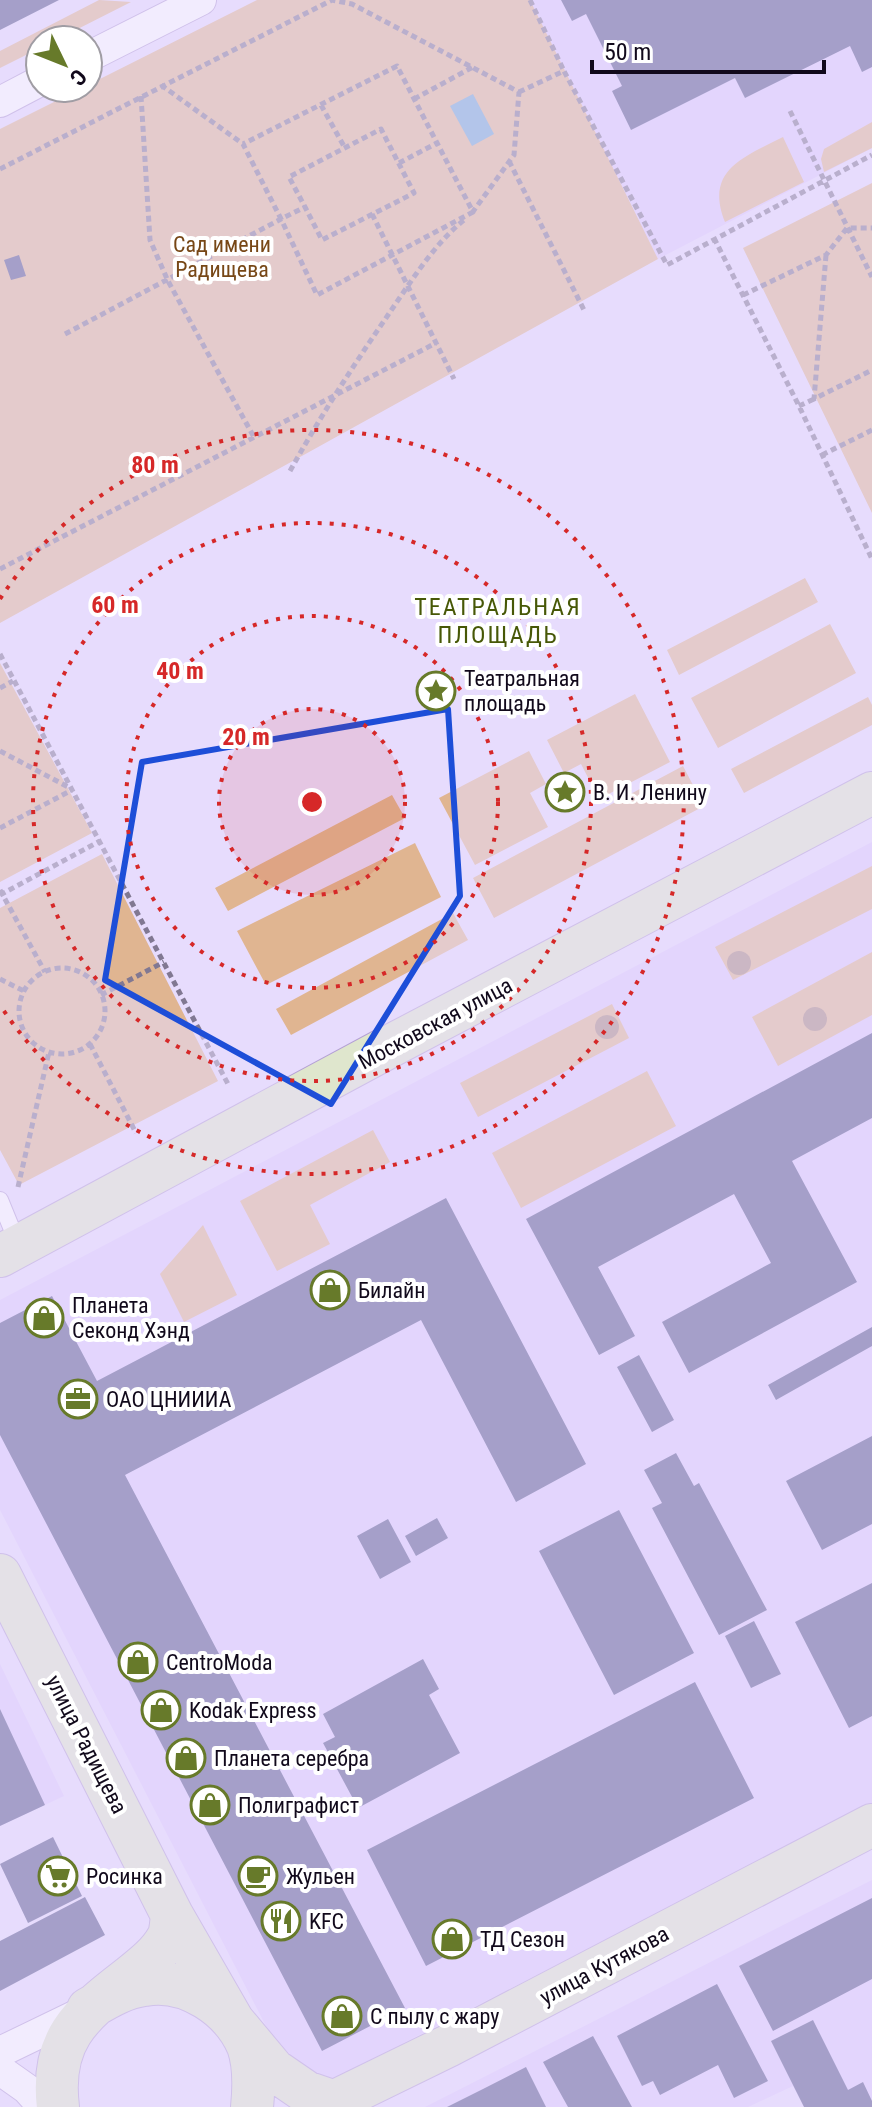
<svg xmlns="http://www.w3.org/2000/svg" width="872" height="2107" font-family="'Roboto Condensed',sans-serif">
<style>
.built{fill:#deccfd}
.green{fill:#e0b591}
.water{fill:#73a9d2}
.building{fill:#55568a}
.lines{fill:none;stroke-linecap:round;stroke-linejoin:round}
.lane-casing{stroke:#b4a0d4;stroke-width:18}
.street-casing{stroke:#b4a0d4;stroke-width:32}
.secondary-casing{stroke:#b4a0d4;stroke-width:44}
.path{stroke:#817892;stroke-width:5;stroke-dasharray:6 4;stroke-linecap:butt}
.lane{stroke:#fff;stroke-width:16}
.street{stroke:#fff;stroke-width:30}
.secondary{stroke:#dfe6cd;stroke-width:42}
.tree{fill:#a98a7e}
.marked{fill:none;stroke:#1d4ed8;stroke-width:6;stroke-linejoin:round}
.ring{fill:none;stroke:#d62828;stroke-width:4;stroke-dasharray:4 8}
.labels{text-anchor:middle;stroke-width:8;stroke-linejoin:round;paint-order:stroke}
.park-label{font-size:22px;fill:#774716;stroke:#fff}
.poi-label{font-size:22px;fill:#11091b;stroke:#fff;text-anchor:start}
.street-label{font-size:22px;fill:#11091b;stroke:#fff}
.neighbourhood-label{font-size:24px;letter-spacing:2px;fill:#475807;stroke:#fff}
.centre{fill:#d62828;stroke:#fff;stroke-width:4}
.ring-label{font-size:24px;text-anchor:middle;font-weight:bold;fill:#d62828;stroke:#fff;stroke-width:8;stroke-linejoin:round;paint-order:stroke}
</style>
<rect width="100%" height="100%" fill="#e7dcfd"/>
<!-- built -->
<path class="built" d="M530,0H872V148L658,259Z
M872,842V1804L327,2082L285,2063L0,1510V1300Z
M0,1664L64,1796L0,1826Z
M872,1880V2107H804L793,2086L748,2107H425Z"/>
<!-- green -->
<path class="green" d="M99,0L131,2L56,40H40V48L0,68V51Z
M257,0H530L658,259L0,623V129L82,88H88V85Z
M872,122V148L824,172L821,159L824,149Z
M783,137L804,182L725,222C704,170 744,157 783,137Z
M872,183V513L743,248Z
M805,578L818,602L679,675L667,650Z
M830,624L856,673L718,748L691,698Z
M0,663L92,833L0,882Z
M635,694L670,762L599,799L581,764L564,773L547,740Z
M868,697L872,705V725L744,793L731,769Z
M529,751L546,784L530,793L548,827L475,865L439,798Z
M683,766L704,806L494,918L473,878Z
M392,795L405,818L228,911L215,888Z
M415,843L441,897L266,985L237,931Z
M102,854L218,1081L19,1185L0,1150V908Z
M872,866V909L733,980L715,947Z
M453,913L468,940L291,1035L276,1009Z
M872,952V1015L778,1066L752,1017Z
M612,1004L629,1038L478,1117L460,1083Z
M647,1071L676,1126L521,1208L492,1153Z
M373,1130L390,1162L310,1205L330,1244L277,1271L240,1201Z
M203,1225L237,1295L184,1322L160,1274Z"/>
<!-- water -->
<path class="water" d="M473,94L494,134L472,146L450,106Z"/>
<!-- building -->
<path class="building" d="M0,0H59L0,30Z
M561,0H872V67L862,72L850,46L745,98L735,78L631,130L612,91L622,86L586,14L572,21Z
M19,255L26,276L11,280L4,260Z
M872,1033V1118L792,1161L857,1282L689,1373L662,1322L771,1263L734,1194L598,1267L635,1336L599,1355L526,1219Z
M446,1198L586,1464L516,1502L421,1320L125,1475L405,2008L322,2051L0,1435V1323L52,1296L97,1381Z
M872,1327V1346L776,1400L768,1385Z
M639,1355L674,1420L652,1432L617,1367Z
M872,1436V1524L822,1550L786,1481Z
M676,1453L694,1486L699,1483L767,1610L719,1635L652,1508L662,1503L644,1470Z
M619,1510L694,1653L614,1695L539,1551Z
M437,1518L448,1538L416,1556L405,1536Z
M388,1519L411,1562L380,1579L357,1536Z
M872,1583V1716L849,1728L795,1622Z
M754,1621L781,1674L751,1688L725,1636Z
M423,1659L439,1689L429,1695L460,1753L358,1808L323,1743L335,1737L323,1714Z
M695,1682L754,1798L426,1966L367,1850Z
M0,1709L45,1805L0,1826Z
M53,1837L82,1896L28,1923L0,1864Z
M85,1897L105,1935L0,1991V1941Z
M872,1898V1979L773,2031L739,1966Z
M717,1984L768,2081L734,2098L718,2065L660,2095L653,2081L642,2086L617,2036Z
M813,2020L848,2090L863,2082L872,2101V2107H804L771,2041Z
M593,2036L632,2107H568L543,2062Z
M526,2067L546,2107H447L483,2089Z"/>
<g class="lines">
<!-- lane casing -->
<g class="lane-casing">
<path id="lane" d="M0,1200L18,1244"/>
</g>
<!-- street casing -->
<g class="street-casing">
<path id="street" d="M88,57L201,0
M0,102L40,81
M0,2052L87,2010
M0,2070L27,2089L43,2107"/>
</g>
<!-- secondary casing -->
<g class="secondary-casing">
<path id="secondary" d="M0,1256L398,1042L872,793
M0,1575L172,1915L233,2021L274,2070L306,2092L335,2102
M88,2009C107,1998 123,1988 144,1985C187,1977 232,2008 248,2046C255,2066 254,2087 252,2107
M58,2107C50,2041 79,2016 127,1979C142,1967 158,1955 167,1939C171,1933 171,1922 172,1915
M323,2107L448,2046L872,1825"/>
</g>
<!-- path -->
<path class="path" d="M530,0L564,71
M161,85L243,144L281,219L305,207L322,240L414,193L381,129L289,177L305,207
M519,92L564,71L667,265L872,155
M141,96L150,240L168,281L255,439
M414,99L473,67
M321,105L345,148
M790,111L872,277
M509,161L584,310
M399,163L437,143
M0,169L332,0L352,4L519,92
M472,213L514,155L519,92
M372,214L454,379
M714,238L799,406L872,559
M826,255L814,399L872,370
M743,295L826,255L847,228H872
M65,334L281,219L317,295L473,212L397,66L243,144
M799,406L814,399
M822,455L872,430
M290,471C320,417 353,366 388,315C410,283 434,244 464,220
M0,569L436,343
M0,654L228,1084
M0,688L13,681
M0,751L72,789
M0,828L72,790
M0,890L45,972
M0,895L100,841
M19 1011a43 43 0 1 1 86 0a43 43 0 1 1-86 0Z
M0,979L24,991
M101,995L164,962
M90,1044L136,1133
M18,1187L49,1052"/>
<!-- lane -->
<use href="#lane" class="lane"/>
<!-- street -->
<use href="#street" class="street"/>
<!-- secondary -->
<use href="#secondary" class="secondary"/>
</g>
<!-- trees -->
<g class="tree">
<circle cx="739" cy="963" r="12"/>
<circle cx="815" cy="1019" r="12"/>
<circle cx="607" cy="1027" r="12"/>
</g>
<!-- marked area -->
<path d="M0 0H872V2107H0ZM448,709L460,896L331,1104L105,980L142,762Z" fill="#e7dcfd" fill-opacity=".55" fill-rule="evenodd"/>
<path class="marked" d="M448,709L460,896L331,1104L105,980L142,762Z"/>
<!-- distance rings -->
<circle cx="312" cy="802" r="93" fill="#d62828" fill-opacity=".12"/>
<g class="ring">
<circle cx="312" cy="802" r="93"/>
<circle cx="312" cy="802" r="186"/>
<circle cx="312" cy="802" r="279"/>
<path d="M0 599A372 372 0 1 1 0 1005"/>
</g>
<!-- icons -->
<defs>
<g id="sight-ring" transform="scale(2)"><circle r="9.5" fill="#fff" stroke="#677a2a" stroke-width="1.5"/><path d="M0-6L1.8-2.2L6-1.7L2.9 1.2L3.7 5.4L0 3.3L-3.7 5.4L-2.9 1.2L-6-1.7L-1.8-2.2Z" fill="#677a2a"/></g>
<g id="shop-ring" transform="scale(2)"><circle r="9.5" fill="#fff" stroke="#677a2a" stroke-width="1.5"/><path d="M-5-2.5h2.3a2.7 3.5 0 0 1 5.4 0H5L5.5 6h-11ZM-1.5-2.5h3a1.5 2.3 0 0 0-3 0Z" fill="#677a2a"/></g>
<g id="office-ring" transform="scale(2)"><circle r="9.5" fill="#fff" stroke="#677a2a" stroke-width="1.5"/><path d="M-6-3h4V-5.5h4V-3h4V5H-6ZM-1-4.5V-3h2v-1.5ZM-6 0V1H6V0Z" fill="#677a2a"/></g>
<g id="supermarket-ring" transform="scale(2)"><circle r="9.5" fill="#fff" stroke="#677a2a" stroke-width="1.5"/><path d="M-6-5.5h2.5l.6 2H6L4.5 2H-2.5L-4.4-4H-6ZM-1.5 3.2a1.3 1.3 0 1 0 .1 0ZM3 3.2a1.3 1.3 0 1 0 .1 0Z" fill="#677a2a"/></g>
<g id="cafe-ring" transform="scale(2)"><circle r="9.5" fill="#fff" stroke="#677a2a" stroke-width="1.5"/><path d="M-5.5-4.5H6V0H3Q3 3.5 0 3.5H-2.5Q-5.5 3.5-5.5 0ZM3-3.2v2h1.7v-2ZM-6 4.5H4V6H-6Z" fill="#677a2a"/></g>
<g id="restaurant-ring" transform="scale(2)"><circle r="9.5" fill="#fff" stroke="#677a2a" stroke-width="1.5"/><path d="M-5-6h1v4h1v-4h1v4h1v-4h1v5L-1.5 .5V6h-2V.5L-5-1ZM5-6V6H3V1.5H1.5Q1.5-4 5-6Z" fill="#677a2a"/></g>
</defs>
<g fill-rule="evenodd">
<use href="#sight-ring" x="436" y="691"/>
<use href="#sight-ring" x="565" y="792"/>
<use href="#shop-ring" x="330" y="1290"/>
<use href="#shop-ring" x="44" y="1318"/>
<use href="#office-ring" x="78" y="1399"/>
<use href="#shop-ring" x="138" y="1662"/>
<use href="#shop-ring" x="161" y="1710"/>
<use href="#shop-ring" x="186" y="1758"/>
<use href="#shop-ring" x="210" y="1805"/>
<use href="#supermarket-ring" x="58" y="1876"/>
<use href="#cafe-ring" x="258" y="1876"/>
<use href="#restaurant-ring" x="281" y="1921"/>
<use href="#shop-ring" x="452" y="1939"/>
<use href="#shop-ring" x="342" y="2016"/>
</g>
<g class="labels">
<!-- park labels -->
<g class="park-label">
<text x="222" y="252">Сад имени<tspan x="222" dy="25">Радищева</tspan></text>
</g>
<!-- poi labels -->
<g class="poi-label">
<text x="464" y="686">Театральная<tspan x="464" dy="25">площадь</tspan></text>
<text x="593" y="800">В. И. Ленину</text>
<text x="358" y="1298">Билайн</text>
<text x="72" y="1313">Планета<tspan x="72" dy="25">Секонд Хэнд</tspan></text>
<text x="106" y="1407">ОАО ЦНИИИА</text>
<text x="166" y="1670">CentroModa</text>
<text x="189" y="1718">Kodak Express</text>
<text x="214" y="1766">Планета серебра</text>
<text x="238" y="1813">Полиграфист</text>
<text x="86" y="1884">Росинка</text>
<text x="286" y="1884">Жульен</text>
<text x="309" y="1929">KFC</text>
<text x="480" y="1947">ТД Сезон</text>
<text x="370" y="2024">С пылу с жару</text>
</g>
<!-- street labels -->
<g class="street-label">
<text transform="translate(435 1023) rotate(-28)" y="8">Московская улица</text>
<text transform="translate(87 1744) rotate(63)" y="8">улица Радищева</text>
<text transform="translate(604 1965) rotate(-28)" y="8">улица Кутякова</text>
</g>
<!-- neighbourhood labels -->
<g class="neighbourhood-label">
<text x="498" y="615">ТЕАТРАЛЬНАЯ<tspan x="498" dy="28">ПЛОЩАДЬ</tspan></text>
</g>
</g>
<circle cx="312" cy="802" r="12" class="centre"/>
<g class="ring-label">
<text x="155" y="473">80 m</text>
<text x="115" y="613">60 m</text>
<text x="180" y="679">40 m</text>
<text x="246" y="745">20 m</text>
</g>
<!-- north arrow -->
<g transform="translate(64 64) rotate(133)"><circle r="38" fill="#ffffff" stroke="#a09da4" stroke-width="2"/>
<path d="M0-6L14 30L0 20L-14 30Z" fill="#677a2a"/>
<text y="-12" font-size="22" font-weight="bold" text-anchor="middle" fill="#11091b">С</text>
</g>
<!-- scale -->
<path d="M592 60v12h232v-12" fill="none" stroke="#11091b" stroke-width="4"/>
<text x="604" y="60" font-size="24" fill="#11091b" stroke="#ffffff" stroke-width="6" paint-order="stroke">50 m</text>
</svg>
